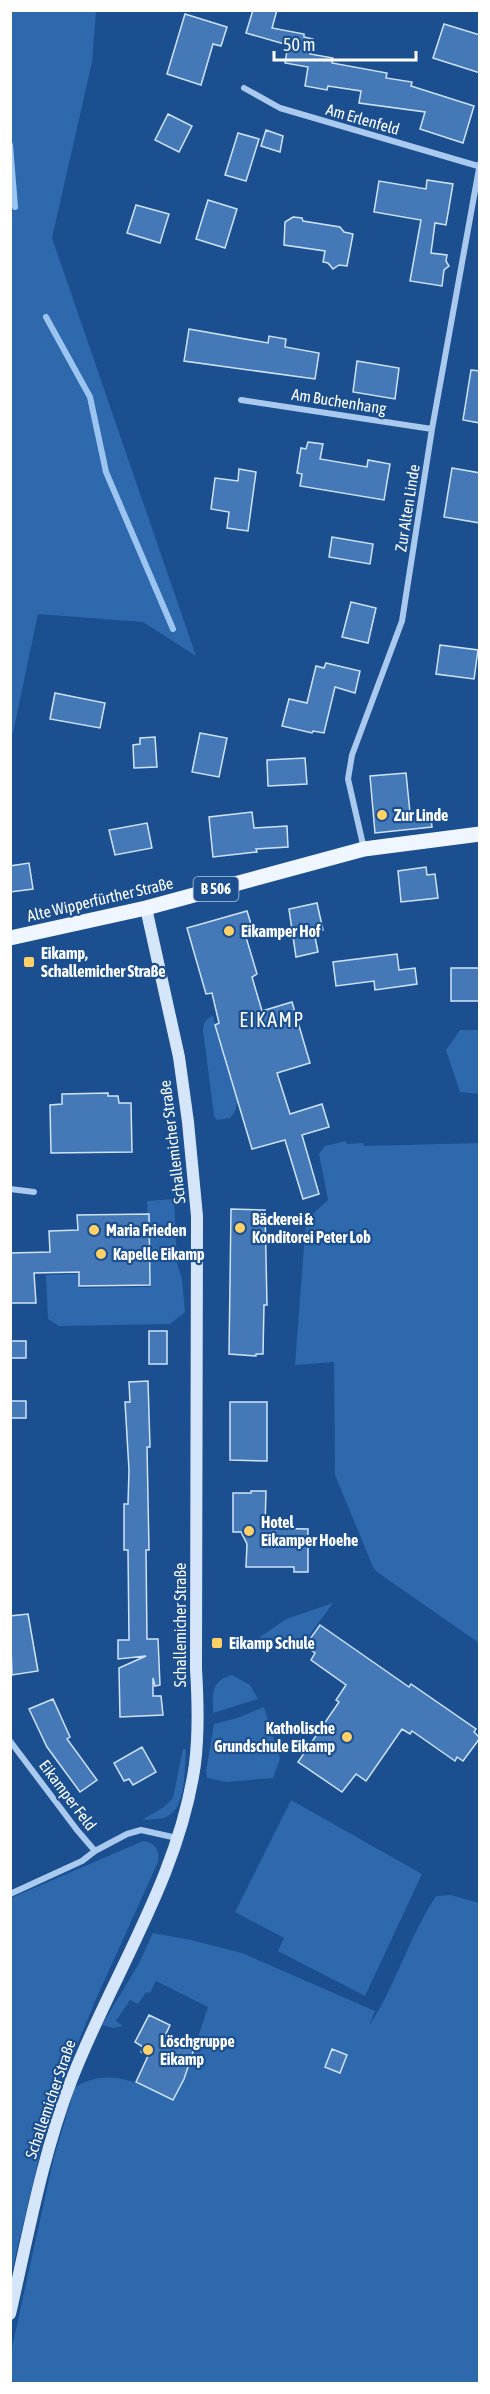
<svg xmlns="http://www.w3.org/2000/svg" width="490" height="2394" font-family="'Asap Condensed',sans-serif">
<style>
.green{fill:#2e69ad}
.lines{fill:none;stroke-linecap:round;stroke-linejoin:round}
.stream{stroke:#9cc4f0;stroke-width:6}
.building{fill:#4478b7;stroke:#cfe3fa;stroke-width:1.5}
.street{stroke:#a9c9ee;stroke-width:6}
.secondary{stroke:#d6e6fa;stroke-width:12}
.primary{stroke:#f0f6ff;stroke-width:15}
.poi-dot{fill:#ffd166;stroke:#1b4f8f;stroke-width:2}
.labels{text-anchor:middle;stroke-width:4.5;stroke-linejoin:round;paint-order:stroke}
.shield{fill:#1b4f8f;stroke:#bbcadd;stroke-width:1.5}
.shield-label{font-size:15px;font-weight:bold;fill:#fff}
.street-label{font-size:16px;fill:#fff;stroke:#1b4f8f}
.poi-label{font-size:16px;font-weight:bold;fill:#fff;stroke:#1b4f8f;text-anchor:start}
.quarter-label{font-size:20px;letter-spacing:1.5px;fill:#fff;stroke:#1b4f8f}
</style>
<rect width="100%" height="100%" fill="#1b4f8f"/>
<!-- green -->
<path class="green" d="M10,11H96L92,62L52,238L196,656L143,622L38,614L13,733L10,732Z
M213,1016L238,1102L234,1113L230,1118L217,1120L214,1116L203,1030C204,1022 205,1019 213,1016Z
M460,1030H479V1094L460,1092L446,1050Z
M346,1141L347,1144L363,1143L364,1146L479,1143V1643L377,1572L373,1567L335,1475L334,1362L295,1365L306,1220L328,1200L319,1154L325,1146Z
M174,1199L177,1263L182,1279L185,1312L170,1324L59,1326L48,1319L46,1275L79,1274V1288L150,1287L147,1201Z
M333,1603L297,1652L283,1645L249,1647L253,1642L286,1619Z
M232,1675L250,1685L258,1699L213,1713C213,1694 210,1681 232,1675Z
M264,1707L280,1759L273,1778L226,1782L207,1778L206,1771L214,1724L237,1718Z
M183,1749H186C184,1769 187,1808 166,1817C159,1820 150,1819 142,1820L164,1807L173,1798Z
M291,1800L422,1874L365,1996L278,1951L284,1938L235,1912Z
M143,1841C155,1842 160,1851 158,1862L96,1999L50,2111L11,2275V1898Z
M451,1895L479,1903V2383L11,2384V2352L54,2157L75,2087C111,2066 140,2084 173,2100L184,2079L208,2007L156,1981L150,1993L146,1992L138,2004L130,2000L116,2021L123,2026L113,2028L102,2025L138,1965L153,1933L191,1940L242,1953L375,2011L369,2026C396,1985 409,1937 436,1896Z"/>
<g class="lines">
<!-- stream -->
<path class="stream" d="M10,145L15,207
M46,317L90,397L106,472L173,629"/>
</g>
<!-- building -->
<path class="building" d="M253,10H277L272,28L304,34V37L313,39L310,54L333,58L332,63L387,73L386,78L412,82L411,86L474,106L463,143L420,129L425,112L359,103L361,91L328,86L327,90L305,86L308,67L285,63L288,45L246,33Z
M185,14L227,27L221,46L213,44L201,85L167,74Z
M444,24L480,35V73L433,58Z
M168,114L192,126L179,152L155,140Z
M266,130L283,136L280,152L261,146Z
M238,133L259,139L246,181L225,175Z
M427,180L453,184L446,225L435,223L431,253L447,255L446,261L449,266L444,270L442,286L410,281L421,220L374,212L379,181L426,189Z
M208,200L237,209L225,248L196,239Z
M136,205L169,214L160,243L127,233Z
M293,217L302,218L303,221L340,227L344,232L353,234L347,266L339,265L333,269L328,263L323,262L325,251L284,245L285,222Z
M189,329L268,343L269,336L286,339L285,347L319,353L315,379L184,361Z
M357,361L399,368L395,399L353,392Z
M471,370L480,371V423L463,420Z
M308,442L323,444L320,459L367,467L368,460L390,464L384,500L300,486L302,474L297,473L301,448L306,449Z
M452,468L480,473V523L444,517Z
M239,469L256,472L248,531L227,528L229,512L211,509L215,478L238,481Z
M332,537L373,544L370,564L329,557Z
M351,602L376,608L368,643L342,637Z
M440,645L478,650L474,679L436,674Z
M326,663L360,671L355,693L335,687L324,733L313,731L312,733L282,726L289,699L307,703L316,666L324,668Z
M55,693L105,703L100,728L50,719Z
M200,733L227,738L219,777L192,772Z
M155,737L157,767L134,768L133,745L140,744V738Z
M305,758L307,784L268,786L267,760Z
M406,773L410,813L430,811L432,827L375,833L370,776Z
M252,812L254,828L287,826L288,847L256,849L257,852L213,857L209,817Z
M147,823L152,848L115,855L109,830Z
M29,863L33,889L10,892V866Z
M426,867L427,875L435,874L438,898L401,902L398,871Z
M317,903L323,930L314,932L318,952L296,957L289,909Z
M247,911L251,924L243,927L257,974L252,977L262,1011L292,1002L310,1063L277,1073L290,1114L322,1104L329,1127L302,1135L319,1194L303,1199L285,1140L252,1149L215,1025L219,1023L212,993L206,994L187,928Z
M397,954L399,970L415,968L417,984L375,990L374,981L336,986L333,962Z
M451,968H480V1001H451Z
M108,1093V1096H118L119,1103H131L132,1152L51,1153L50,1105L62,1104V1094Z
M231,1209L265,1210L267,1305H264L263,1354H256V1356L229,1354Z
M149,1214L150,1285L79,1286V1272L34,1273L36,1303H10V1253L50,1252L49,1231L78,1230L77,1215Z
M149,1331H167V1364H149Z
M10,1341H26V1358H10Z
M148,1381L150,1447H147L149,1550H146L147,1639H158L160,1685L155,1686L153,1678V1696H161L163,1715L120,1717L119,1668L146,1656L118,1659V1640H129L128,1550H124V1504H128L129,1470L125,1402H130L129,1382Z
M10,1401H26V1418H10Z
M230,1402H267V1461L230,1460Z
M251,1491H266L265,1528L308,1529V1572H294V1567H246L247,1544L241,1532H233V1493H251Z
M28,1614L38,1671L12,1675L10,1616Z
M320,1625L409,1687L411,1684L476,1729L474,1732L480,1738L463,1761L457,1757L455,1761L412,1731L410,1734L402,1729L366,1781L356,1774L342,1792L298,1762L339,1702L336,1700L346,1685L311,1660L315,1653L305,1646Z
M53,1699L70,1737L67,1739L97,1780L80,1792L47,1747L29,1709Z
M142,1747L156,1772L133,1785L129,1779L124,1781L114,1763Z
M149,2015L170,2025L165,2036L194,2049L184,2079L173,2100L136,2082L148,2056L141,2052L143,2047L135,2042Z
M332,2049L347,2055L340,2073L325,2067Z"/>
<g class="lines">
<!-- street -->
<path class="street" d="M244,88L280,108L478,166
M241,400L432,429
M364,849L348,779L352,755L402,621L432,429L480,163
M10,1189L34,1192
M10,1741L77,1830L95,1851
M10,1894L82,1861L95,1851L127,1834L141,1830L177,1838"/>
<!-- secondary -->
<path class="secondary" d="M10,2314C28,2236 42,2156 71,2081C112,1975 179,1878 195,1764C199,1732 198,1701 196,1669L197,1216L188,1122L179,1057L146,908"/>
<!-- primary -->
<path class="primary" d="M10,938L146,908L364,849L480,834"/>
</g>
<!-- markers -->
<g class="poi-dot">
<circle cx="382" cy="815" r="6"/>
<circle cx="229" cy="931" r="6"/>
<rect x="23" y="956" width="12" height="12" rx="3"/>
<circle cx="240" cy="1228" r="6"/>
<circle cx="94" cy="1230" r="6"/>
<circle cx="101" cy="1254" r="6"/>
<circle cx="249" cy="1531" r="6"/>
<rect x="211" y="1637" width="12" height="12" rx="3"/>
<circle cx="347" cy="1737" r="6"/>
<circle cx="148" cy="2050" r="6"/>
</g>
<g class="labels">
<!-- shield labels -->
<rect class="shield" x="193.5" y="877" width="45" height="24" rx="4.5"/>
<g class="shield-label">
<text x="216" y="894">B 506</text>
</g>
<!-- street labels -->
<g class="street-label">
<text transform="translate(363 119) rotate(16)" y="6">Am Erlenfeld</text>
<text transform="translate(339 401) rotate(9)" y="6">Am Buchenhang</text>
<text transform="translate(407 508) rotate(-81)" y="6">Zur Alten Linde</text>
<text transform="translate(100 899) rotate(-13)" y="6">Alte Wipperfürther Straße</text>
<text transform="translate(172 1142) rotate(-97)" y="6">Schallemicher Straße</text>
<text transform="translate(180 1625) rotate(-90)" y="6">Schallemicher Straße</text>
<text transform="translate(68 1795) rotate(53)" y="6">Eikamper Feld</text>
<text transform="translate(50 2099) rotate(-71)" y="6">Schallemicher Straße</text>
</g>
<!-- poi labels -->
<g class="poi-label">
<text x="394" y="821">Zur Linde</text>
<text x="241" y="937">Eikamper Hof</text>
<text x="41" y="959">Eikamp,<tspan x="41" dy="18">Schallemicher Straße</tspan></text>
<text x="252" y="1225">Bäckerei &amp;<tspan x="252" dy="18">Konditorei Peter Lob</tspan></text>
<text x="106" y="1236">Maria Frieden</text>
<text x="113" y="1260">Kapelle Eikamp</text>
<text x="261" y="1528">Hotel<tspan x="261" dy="18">Eikamper Hoehe</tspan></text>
<text x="229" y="1649">Eikamp Schule</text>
<text x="335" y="1734" text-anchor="end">Katholische<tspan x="335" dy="18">Grundschule Eikamp</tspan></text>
<text x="160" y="2047">Löschgruppe<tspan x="160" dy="18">Eikamp</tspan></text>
</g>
<!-- quarter labels -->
<g class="quarter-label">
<text x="272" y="1027">EIKAMP</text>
</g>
</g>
<!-- border -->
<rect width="490" height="2394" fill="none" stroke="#ffffff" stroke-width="24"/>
<!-- scale -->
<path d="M274 51v9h142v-9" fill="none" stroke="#ffffff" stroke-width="3"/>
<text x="283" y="51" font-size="18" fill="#ffffff" stroke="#1b4f8f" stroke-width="4.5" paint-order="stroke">50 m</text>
</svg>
